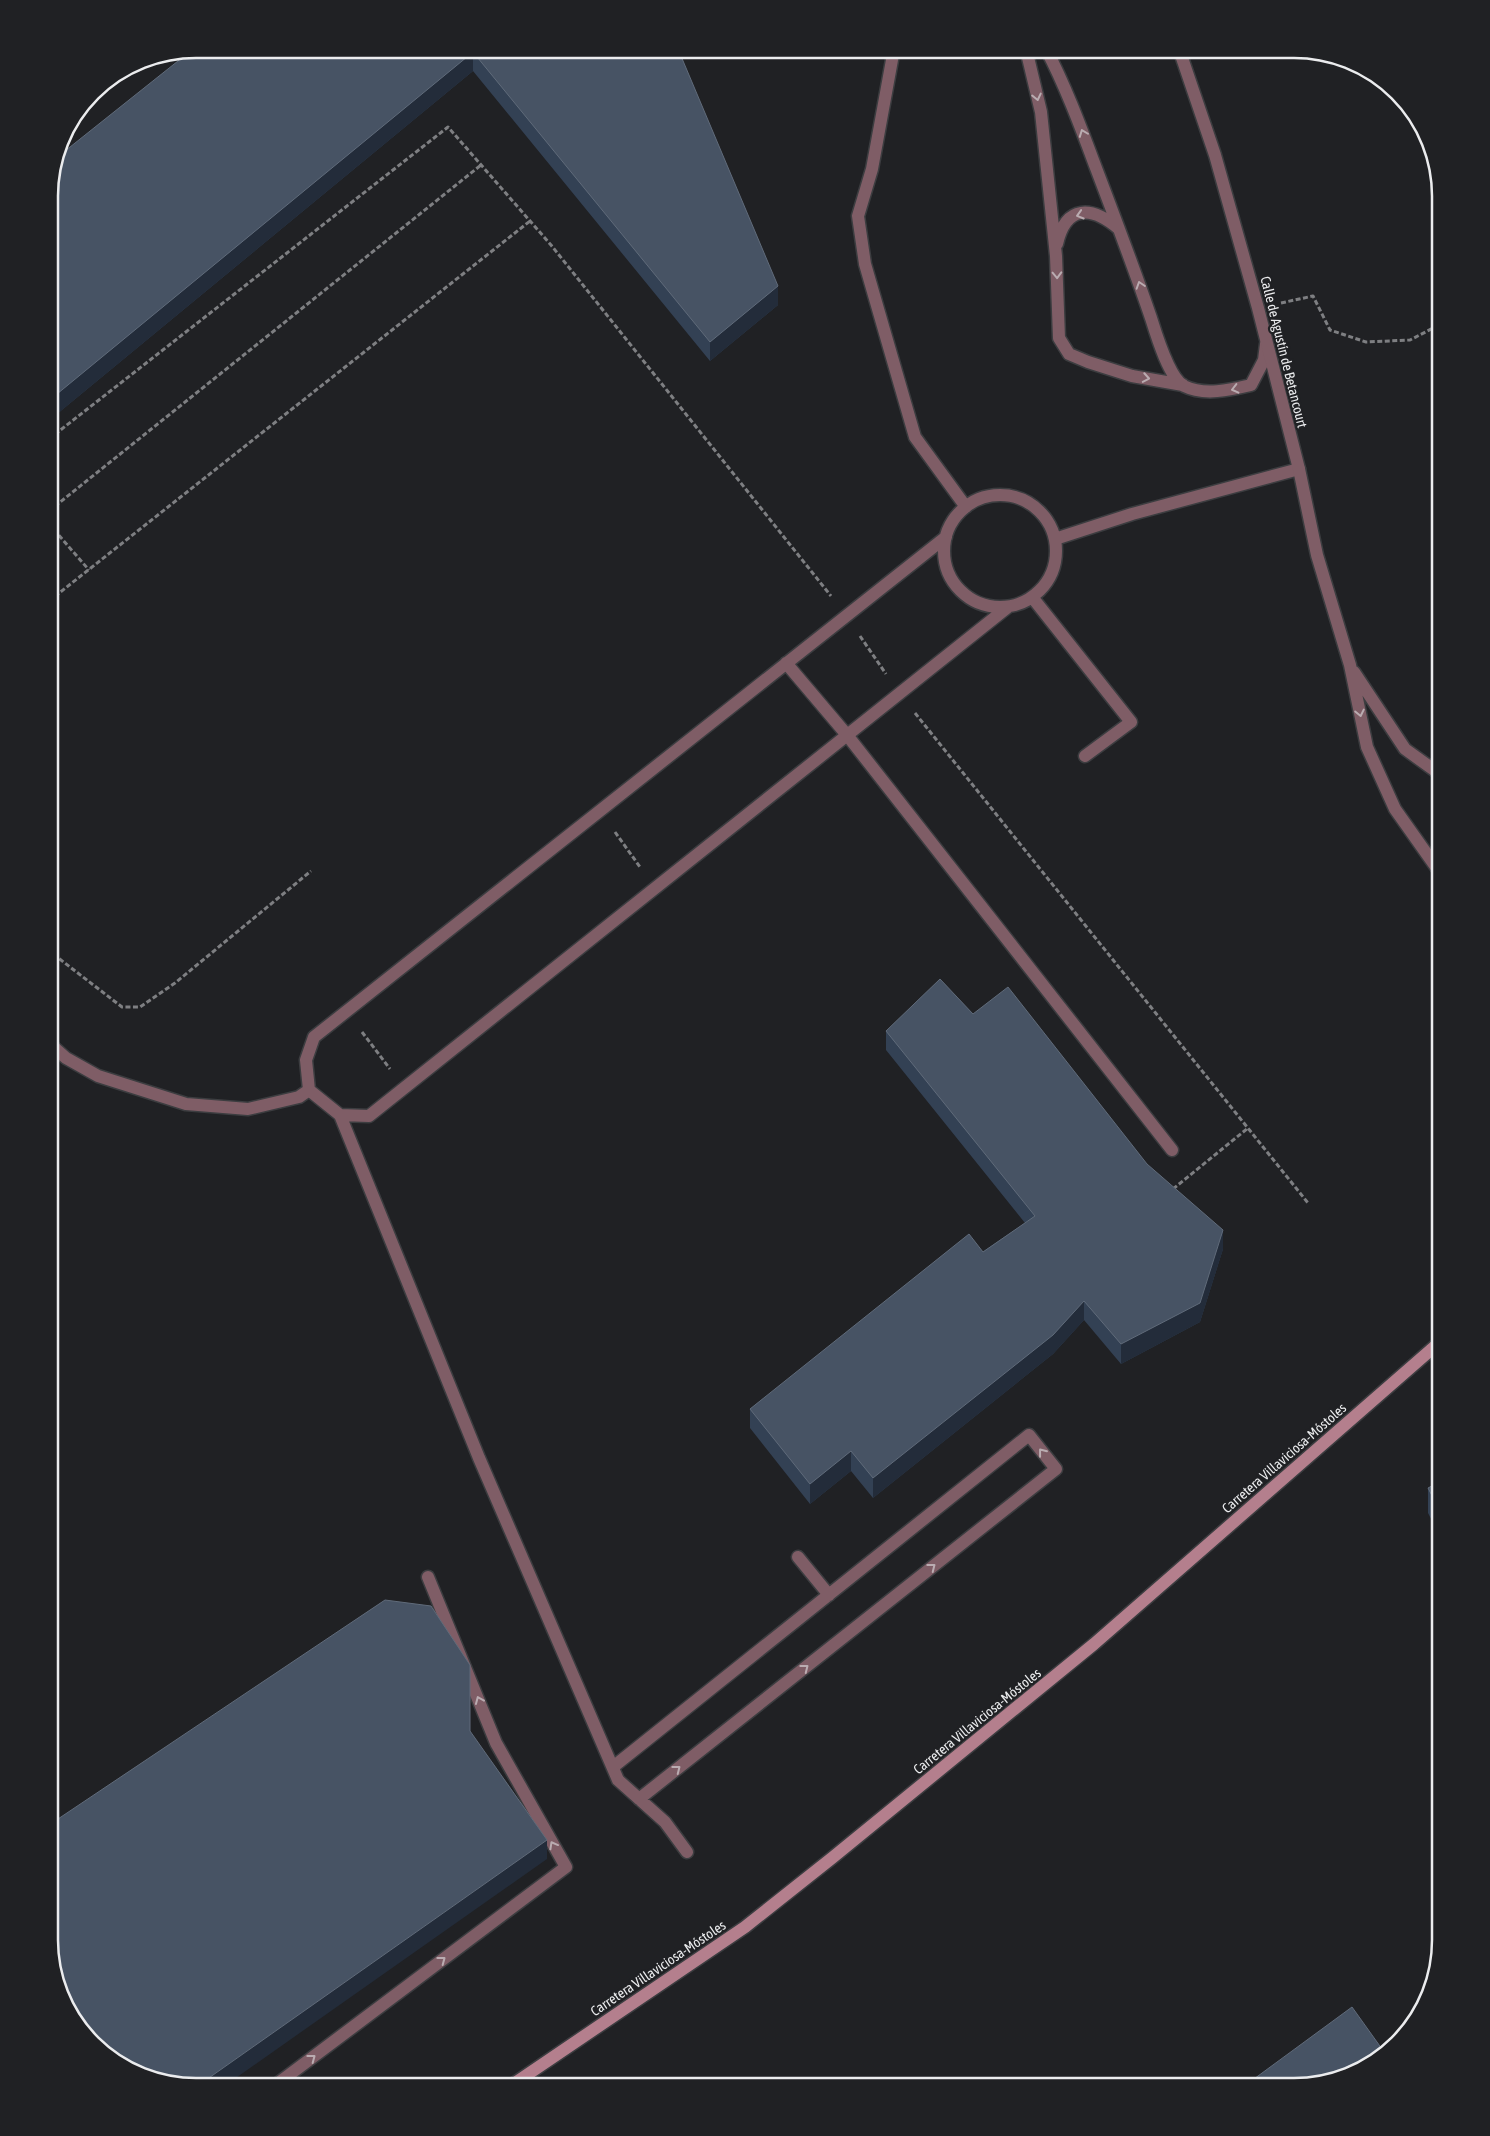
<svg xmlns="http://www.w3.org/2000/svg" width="1490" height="2136" font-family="'Asap Condensed',sans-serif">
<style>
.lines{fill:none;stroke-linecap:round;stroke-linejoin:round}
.service-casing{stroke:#3c3d40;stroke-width:15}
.minor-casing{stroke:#3c3d40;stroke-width:15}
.secondary-casing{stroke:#3c3d40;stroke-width:15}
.path{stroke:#7e7f82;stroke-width:3;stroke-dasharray:5 2.5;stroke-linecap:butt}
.service{stroke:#7f5d66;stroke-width:12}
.minor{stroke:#7f5d66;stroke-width:12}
.secondary{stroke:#b47f8d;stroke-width:12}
.wall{fill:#334154}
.shaded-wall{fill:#232c3a}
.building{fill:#475364;stroke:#606b7a}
.oneway{stroke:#baacb1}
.labels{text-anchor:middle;stroke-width:4.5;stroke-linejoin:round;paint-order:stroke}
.street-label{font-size:14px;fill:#ebecee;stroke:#202124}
.rim{fill:none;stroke:#ebecee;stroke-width:2.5}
</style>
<rect width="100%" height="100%" fill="#202124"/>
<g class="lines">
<!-- service casing -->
<g class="service-casing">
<path id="service" d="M891,49L892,60L872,169L858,216L865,264L915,437L966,507
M1026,49L1041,112L1056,256L1059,338L1069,354L1088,362L1132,376L1183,385
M1046,49C1066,87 1081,128 1096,168C1115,218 1134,268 1151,318C1156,334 1169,378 1184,386C1204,396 1230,390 1251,385L1264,360L1266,344
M1057,244C1066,204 1092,206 1119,229
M944 551a56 56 0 1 1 112 0a56 56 0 1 1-112 0Z
M946,537L314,1037L306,1060L309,1090L340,1115L369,1116L1008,607
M1055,539L1132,514L1299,469
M1032,597L1131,722L1085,756
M786,663L847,735L1172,1150
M49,1043L66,1058L98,1076L186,1104L248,1109L299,1097L309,1090
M340,1115L479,1458L618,1780L665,1822L687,1852
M798,1557L829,1595
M613,1767L1029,1435L1056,1469L639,1799"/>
</g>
<!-- minor casing -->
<g class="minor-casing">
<path id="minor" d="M1179,49L1215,155L1258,308L1299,469L1317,555L1350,665L1367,747L1395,809L1441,874
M1354,672L1405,749L1441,775
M273,2087L566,1867L496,1743L428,1577"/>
</g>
<!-- secondary casing -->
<g class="secondary-casing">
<path id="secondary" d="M509,2087L745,1927L832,1858L1094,1644L1441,1341"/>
</g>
<!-- path -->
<path class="path" d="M1281,303L1313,296L1330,330L1366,342L1410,340L1441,324
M49,439L448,127L551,245L831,596
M49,511L481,165
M49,524L89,570
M49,601L530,221
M860,636L886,674
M915,713L1308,1203
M615,832L640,867
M49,948L57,957L122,1007H140L175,983L311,871
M362,1032L390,1069
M1173,1189L1248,1128"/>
<!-- service -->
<use href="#service" class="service"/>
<!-- minor -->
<use href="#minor" class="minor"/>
<!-- secondary -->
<use href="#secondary" class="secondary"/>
</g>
<!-- wall -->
<path class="wall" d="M193,49H678L778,305L710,361L473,71L57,414L49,415V186Z
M973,1014L1147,1164L1223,1249L1200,1322L1121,1364L1084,1320L1053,1354L873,1498L851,1471L810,1504L750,1428V1409L1025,1223L886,1050V1031Z
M1441,1481V1538L1428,1513V1488Z"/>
<!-- shaded-wall -->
<path class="shaded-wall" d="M473,52V71L57,414V394Z
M778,286V305L710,361V342Z
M1223,1230V1249L1200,1322L1121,1364V1344Z
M1084,1301V1320L1053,1354L873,1498V1478Z
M851,1451V1471L810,1504V1484Z
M547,1840V1859L223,2087H196Z"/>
<!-- building -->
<path class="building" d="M193,49H678L778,286L710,342L473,52L57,394L49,396V186L55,159Z
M940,979L973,1014L1008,987L1147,1164L1223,1230L1200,1303L1121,1344L1084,1301L1053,1335L873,1478L851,1451L810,1484L750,1409L969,1234L983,1252L1035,1216L886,1031Z
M1441,1481V1513L1428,1488Z
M385,1600L431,1606L470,1665V1731L547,1840L196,2087H186L122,2068L68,2014L49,1941V1825Z
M1352,2007L1382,2049L1399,2037L1368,2068L1295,2087H1243Z"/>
<!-- one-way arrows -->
<defs><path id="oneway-chevron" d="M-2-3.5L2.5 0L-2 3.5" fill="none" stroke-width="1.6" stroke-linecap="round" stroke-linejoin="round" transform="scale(1.25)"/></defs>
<g class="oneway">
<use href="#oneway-chevron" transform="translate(1037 97) rotate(77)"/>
<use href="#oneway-chevron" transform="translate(1083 133) rotate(-111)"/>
<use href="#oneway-chevron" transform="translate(1080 215) rotate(163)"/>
<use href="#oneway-chevron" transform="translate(1057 275) rotate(88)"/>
<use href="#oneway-chevron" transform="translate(1140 285) rotate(-108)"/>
<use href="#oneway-chevron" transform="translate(1146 378) rotate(10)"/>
<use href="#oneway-chevron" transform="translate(1235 389) rotate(166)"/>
<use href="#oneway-chevron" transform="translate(1360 713) rotate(78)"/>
<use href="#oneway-chevron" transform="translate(1042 1452) rotate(-128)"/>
<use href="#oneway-chevron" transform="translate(932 1567) rotate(-38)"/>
<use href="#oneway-chevron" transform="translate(805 1668) rotate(-38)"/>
<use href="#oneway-chevron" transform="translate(479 1700) rotate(-113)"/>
<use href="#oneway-chevron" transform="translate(677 1769) rotate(-38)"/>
<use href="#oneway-chevron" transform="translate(553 1845) rotate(-119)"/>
<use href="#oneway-chevron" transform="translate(442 1960) rotate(-37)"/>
<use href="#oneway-chevron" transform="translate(312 2058) rotate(-37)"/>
</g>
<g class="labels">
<!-- street labels -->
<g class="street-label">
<text transform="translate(1284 352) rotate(76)" y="5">Calle de Agustín de Betancourt</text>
<text transform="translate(1284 1458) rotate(-41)" y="5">Carretera Villaviciosa-Móstoles</text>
<text transform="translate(977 1721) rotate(-39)" y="5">Carretera Villaviciosa-Móstoles</text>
<text transform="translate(658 1968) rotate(-34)" y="5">Carretera Villaviciosa-Móstoles</text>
</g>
</g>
<!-- crop -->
<path d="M0 0H1490V2136H0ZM196 58H1294A138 138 0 0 1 1432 196V1940A138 138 0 0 1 1294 2078H196A138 138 0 0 1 58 1940V196A138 138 0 0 1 196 58Z" fill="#202124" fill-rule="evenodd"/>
<path class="rim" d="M196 58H1294A138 138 0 0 1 1432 196V1940A138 138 0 0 1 1294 2078H196A138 138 0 0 1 58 1940V196A138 138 0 0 1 196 58Z"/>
</svg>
